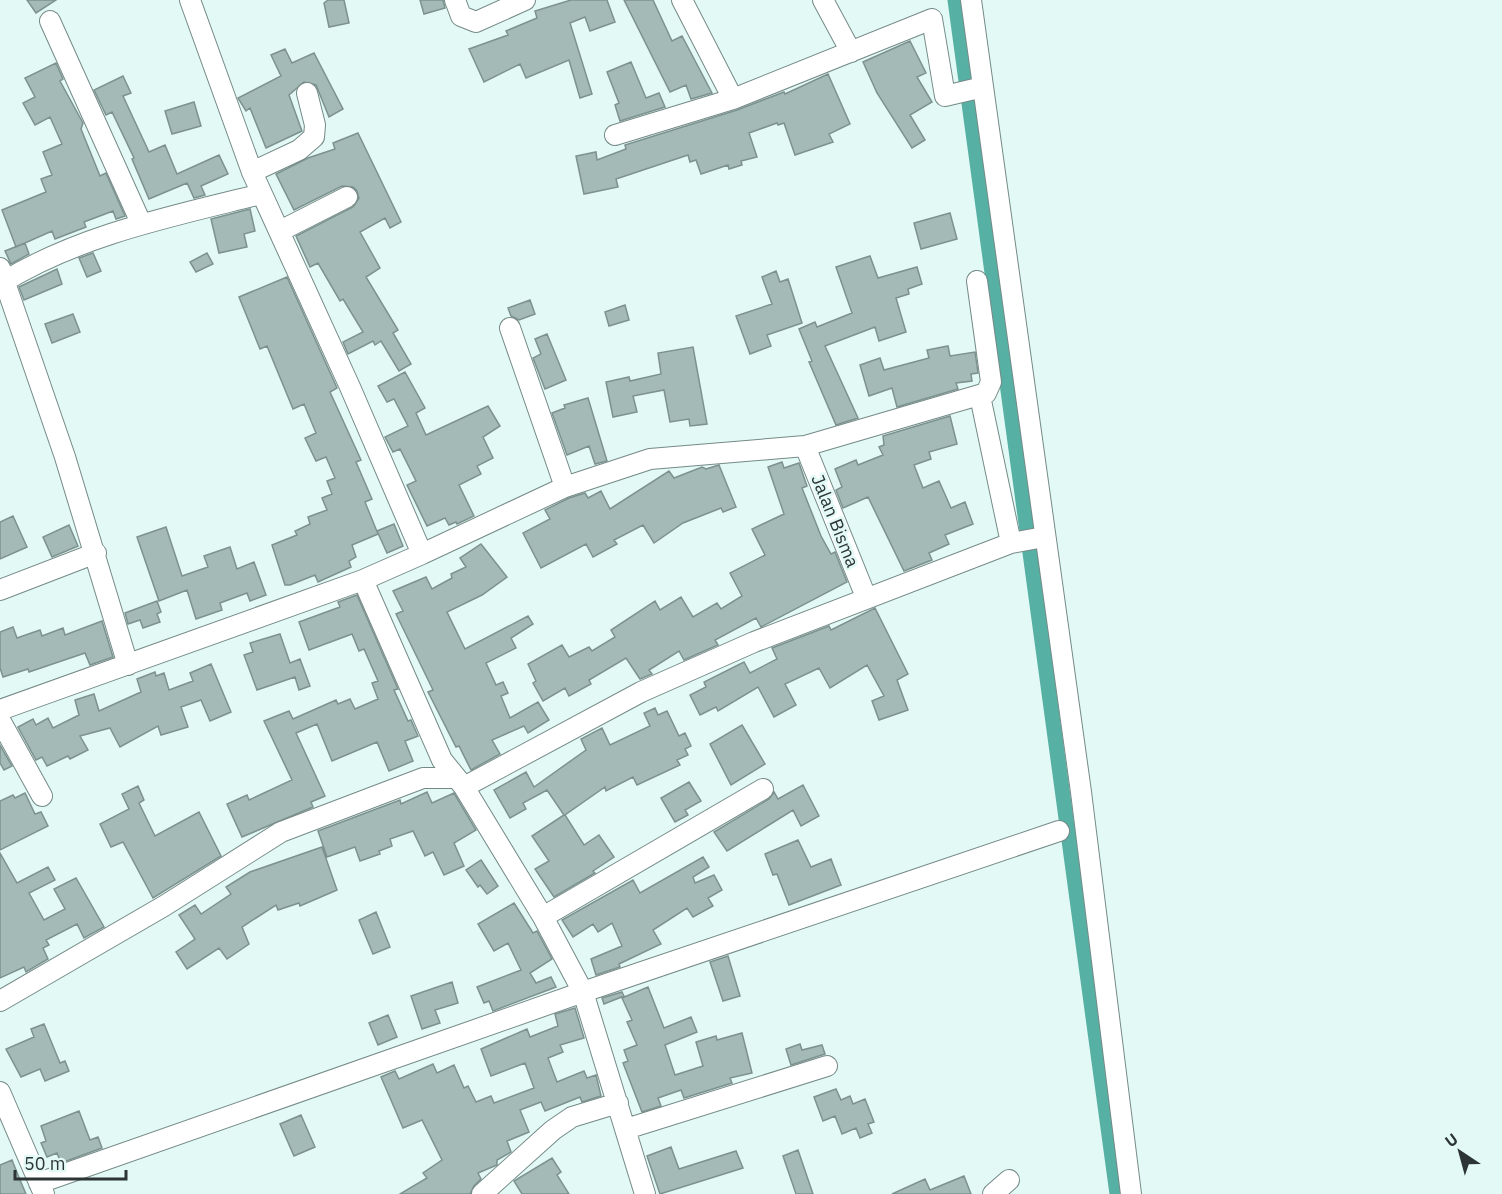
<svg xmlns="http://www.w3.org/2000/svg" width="1502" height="1194" font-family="'IBM Plex Sans',sans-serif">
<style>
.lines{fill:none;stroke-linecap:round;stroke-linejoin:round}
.canal{stroke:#57b0a4;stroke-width:15}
.building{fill:#a3bab6;stroke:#7d928e;stroke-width:1.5}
.minor-casing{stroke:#758a87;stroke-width:22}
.minor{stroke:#fff;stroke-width:20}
.labels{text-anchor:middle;stroke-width:5;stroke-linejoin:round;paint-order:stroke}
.street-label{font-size:18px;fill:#2c3534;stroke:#e2f9f5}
</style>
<rect width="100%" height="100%" fill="#e2f9f5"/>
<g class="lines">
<!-- canal -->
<path class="canal" d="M955,0L1117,1194"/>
</g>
<!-- building -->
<path class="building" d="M27,0H56L36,13Z
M328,0H344L349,23L329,27L324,3Z
M420,0H443L445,8L424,14Z
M571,0H607L615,22L590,31L585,17L570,23L592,94L580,98L569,60L526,78L520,64L484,82L469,49L508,35L506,31L537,18L535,11Z
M624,0H653L672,41L682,36L712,93L691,99L686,85L670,92Z
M910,41L926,73L917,77L932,102L910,115L925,140L912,148L877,93L863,62Z
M285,49L292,63L314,53L343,109L329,117L316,85L304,82L289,95L302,131L266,148L250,108L246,111L238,98L281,76L271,55Z
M631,62L646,98L659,93L665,107L620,121L615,105L619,103L607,72Z
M56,63L63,79L60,81L83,123L81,129L100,176L106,173L125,216L116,219L113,211L84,222L86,227L55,239L52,231L16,247L2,210L46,192L41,179L52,175L43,152L62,144L50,117L35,125L23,103L35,97L25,78Z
M828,74L850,124L829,134L833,142L795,155L784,123L778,125L777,123L749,133L757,157L741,161L742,165L729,169L728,165L701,174L696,160L690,162L688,155L616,179L618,187L584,194L576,156L596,152L597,160L626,149L625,145L737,110L784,92L785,94Z
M123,76L131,93L123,96L149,152L165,145L177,174L219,155L228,174L201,186L205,195L194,198L187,183L149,199L132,159L134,158L112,112L106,115L94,90Z
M194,102L201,126L172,134L165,111Z
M358,133L401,222L390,228L385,218L360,232L380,268L366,277L398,330L393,333L411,364L399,371L381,341L375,345L373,341L348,354L343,342L363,332L343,299L340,301L318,263L310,267L296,236L353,207L359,198L357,191L353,187L342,186L294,210L276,174L308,158L335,149L333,143Z
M250,209L255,231L244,234L247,247L219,253L211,219Z
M950,213L957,239L921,249L914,223Z
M25,243L29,254L11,264L5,251Z
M93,253L101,271L87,277L79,258Z
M207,253L213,264L196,272L190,262Z
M870,256L878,278L917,267L922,284L908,289L909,294L896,298L906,332L879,341L875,327L825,346L858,418L836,425L809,362L812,361L799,329L815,322L817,327L852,313L836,267Z
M57,269L62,284L24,300L19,287Z
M776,271L780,282L788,279L802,323L767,335L771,346L750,354L736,316L772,304L762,277Z
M287,277L337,388L330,392L361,460L356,462L372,499L365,502L378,534L352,545L356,557L349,561L351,567L318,582L315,575L290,585H285L272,545L297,535L295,531L310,524L308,517L327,510L322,498L332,494L327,481L335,478L326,457L316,461L305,438L316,433L304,404L293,409L267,346L260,349L239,297Z
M530,300L535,314L519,320L511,316L508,308Z
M625,305L629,320L609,326L605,312Z
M73,314L80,332L52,343L45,324Z
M547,334L566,380L545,389L533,358L541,354L535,339Z
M948,346L950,356L975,352L978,373L971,374L972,381L956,383L958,389L897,407L892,388L869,396L860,365L880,358L884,370L929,358L927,350Z
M693,347L707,424L690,426L689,419L670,422L664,390L633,396L637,412L613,417L606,382L629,377L630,381L661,374L658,353Z
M405,372L425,408L416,413L426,435L488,406L500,426L483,437L493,458L477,466L481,474L459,485L474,516L457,524L456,522L449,525L445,518L427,526L407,485L416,481L400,449L393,452L385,437L408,426L394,399L387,402L378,386Z
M588,398L607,461L595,464L589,446L567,455L552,413L565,408L564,405Z
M950,416L957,444L929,452L931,459L914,465L923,488L939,481L951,508L965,502L973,524L945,535L949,544L929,553L932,560L904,571L868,497L843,508L836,490L842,487L835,469L856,460L858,465L883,455L879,447L884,445L883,436Z
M782,462L784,468L799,463L807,486L802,488L821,536L831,554L835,552L847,582L761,627L756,618L715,640L718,645L684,660L679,651L649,670L652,674L640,679L626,658L589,680L591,684L569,696L565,688L543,701L533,683L536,681L528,664L562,645L569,657L589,647L592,651L615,637L611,630L655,601L660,610L681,597L693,617L717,603L721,609L742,596L730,573L765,555L752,529L784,514L768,467Z
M719,465L736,507L723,512L721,508L683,523L654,543L643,525L614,540L617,544L593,557L586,544L541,568L523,533L550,519L545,510L569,498L585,493L588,498L601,491L610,509L669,471L674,478L702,467L706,469Z
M13,516L27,547L0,559V522Z
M394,524L403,546L387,553L377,531Z
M69,525L78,546L52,557L43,537Z
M166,527L182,576L208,567L204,556L230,547L237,569L254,562L266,595L250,601L247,593L220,603L222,610L196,619L187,590L159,601L137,537Z
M481,544L507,577L482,595L447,612L465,649L528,616L533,624L511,638L516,648L486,663L496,685L503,682L508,693L501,696L510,718L538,702L549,720L528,733L524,726L492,740L500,754L471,770L459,746L456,747L428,692L433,690L396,614L403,611L393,591L426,577L432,589L452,578L451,574L466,567L460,558Z
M357,595L398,689L394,690L408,721L411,720L418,736L405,741L413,761L389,771L377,742L332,761L317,724L296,733L325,796L311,802L313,807L242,837L227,804L247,795L249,800L292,780L264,721L289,711L293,719L336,700L338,704L350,699L355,709L378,699L372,683L378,681L364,649L359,651L352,634L309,650L299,622L340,607L338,602Z
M157,601L161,612L157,614L160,622L143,628L140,620L128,624L125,613Z
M875,608L908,674L897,680L908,710L879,720L872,701L884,696L867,665L830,688L819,668L785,684L796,705L774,717L758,687L718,711L716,707L700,715L690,695L706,687L704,682L744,662L750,673L777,659L772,648L829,626L831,630Z
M102,621L113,657L90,665L85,653L29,672L28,669L3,677L0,668V632L13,627L17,638L40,630L42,636L63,628L65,635Z
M280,634L290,663L300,659L310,686L299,690L295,677L257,690L244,655L253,652L250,643Z
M211,664L231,712L210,721L201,700L181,707L188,727L161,735L158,726L120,747L110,728L80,736L88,750L70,759L68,756L47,766L42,757L36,760L18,727L33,719L36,725L48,718L53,728L79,715L75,700L94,694L99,711L141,692L137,679L155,672L156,676L164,673L169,690L193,681L190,673Z
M655,708L658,715L667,711L679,736L685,733L691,746L685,749L688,755L677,760L680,765L637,785L633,777L606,791L605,787L565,815L584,845L599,835L614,857L593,871L595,873L554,897L535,869L549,861L532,836L564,815L547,790L523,803L526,809L510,818L494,790L526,772L534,787L586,750L581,739L602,728L610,745L650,726L644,713Z
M742,725L765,764L731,785L710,744Z
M0,745L12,766L4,770L0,763Z
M689,782L701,801L685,810L688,815L675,822L661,798Z
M803,785L819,816L801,826L793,810L727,851L714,832L769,799L774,792L778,799Z
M138,786L144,800L139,803L155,836L199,812L221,856L153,898L123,842L111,847L100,824L129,809L122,794Z
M427,792L432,803L454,793L476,830L454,843L464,866L444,875L433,852L425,856L413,831L390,839L392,846L379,851L380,854L360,861L355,847L327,857L318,831L400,800L401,804Z
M25,793L35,814L41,812L48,826L0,850V801L13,795L15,798Z
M798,840L811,867L831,859L841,885L789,905L777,874L773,875L765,854Z
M322,847L337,890L300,906L299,903L278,910L276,905L242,927L249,944L227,959L219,948L187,969L176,952L195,939L179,915L195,905L201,914L231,894L226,887L250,872Z
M0,853L17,883L48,867L55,880L29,893L44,920L65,909L54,889L76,878L104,927L84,938L77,924L46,940L49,945L43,948L48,959L26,972L24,967L0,978Z
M703,857L709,867L693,877L695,883L714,875L722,890L708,898L713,906L693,917L687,908L653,930L661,944L619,964L620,967L596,975L591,959L622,946L612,923L598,932L593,924L573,937L562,920L633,880L640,893Z
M481,860L498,886L487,894L480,885L478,887L466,870Z
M514,903L533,933L537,931L552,959L530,973L536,983L551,977L556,987L493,1011L489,1001L484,1003L477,987L521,970L508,943L494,951L478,924Z
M376,912L390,947L373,954L359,920Z
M728,956L740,996L723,1001L710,962Z
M452,982L458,1003L435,1010L440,1023L422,1029L411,996Z
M648,987L664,1028L691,1017L697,1032L665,1045L675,1075L703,1066L696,1042L716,1036L717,1040L742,1033L752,1073L730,1078L732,1083L684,1098L681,1090L658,1098L661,1106L642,1112L623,1063L628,1061L624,1050L637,1045L627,1022L632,1020L622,998Z
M622,992L624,996L604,1004L602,998Z
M575,1008L584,1038L560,1045L563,1052L548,1058L557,1082L584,1071L587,1078L596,1075L601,1096L582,1102L580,1097L545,1111L541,1102L520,1110L529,1132L507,1141L511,1152L497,1160V1165L478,1173L481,1179L474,1186L470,1194H400L427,1178L423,1173L442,1160L422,1120L403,1128L381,1077L395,1071L399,1079L433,1064L437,1073L454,1065L464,1088L468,1086L476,1102L491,1096L494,1103L534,1088L525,1063L491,1076L481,1049L527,1029L530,1037L558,1026L555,1014Z
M388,1015L397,1037L378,1045L369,1023Z
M44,1024L60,1063L65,1061L69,1071L45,1081L40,1069L21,1077L6,1049L34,1037L31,1029Z
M800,1044L802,1050L822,1045L825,1054L791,1065L786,1049Z
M836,1089L841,1100L850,1096L853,1104L865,1099L874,1122L868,1124L872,1133L860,1138L856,1128L842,1134L835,1116L823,1121L814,1097Z
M79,1111L90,1140L98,1137L102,1148L61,1163L57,1153L47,1157L41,1143L46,1141L41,1126Z
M301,1115L315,1147L294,1156L280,1124Z
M671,1147L679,1169L736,1151L743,1168L660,1194L647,1156Z
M798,1150L813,1194H796L783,1156Z
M552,1158L561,1172L557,1175L569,1194H522L514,1181Z
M12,1160L20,1180L26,1194H0V1165Z
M964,1176L971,1194H892L925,1179L930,1190Z"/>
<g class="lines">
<!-- minor casing -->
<g class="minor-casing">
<path id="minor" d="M455,0L461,16L476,22L525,0
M682,0L733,99
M823,0L851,52
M971,0L1081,792L1131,1194
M50,21L141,223
M615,135L733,99L932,19L945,96L983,87
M252,172L299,150L314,137L315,125L307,93
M280,231L347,197
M0,268L65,457L128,665
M0,284C78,235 173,216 261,194
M510,328L565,487
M980,396L1011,543
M805,446L866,597
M422,554L565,487L650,459L805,446L986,393L991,382L977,281
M363,580L442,760L464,787L543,917L583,992L645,1194
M0,590L96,553
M0,710L363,580L422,554L350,387L252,172L190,0
M0,720L42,796
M464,787L641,692L754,642L1011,543L1044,537
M543,917L763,789
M0,1001L164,906L281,832L423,778H456
M0,1092L44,1194
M626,1129L827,1066
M39,1183L583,992L1059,831
M482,1194L553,1130L572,1117L618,1103
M993,1194L1009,1180"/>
</g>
<!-- minor -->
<use href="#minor" class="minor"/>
</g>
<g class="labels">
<!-- street labels -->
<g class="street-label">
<text transform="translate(835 521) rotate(68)" y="6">Jalan Bisma</text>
</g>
</g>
<!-- north arrow -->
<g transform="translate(1460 1152) rotate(324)" stroke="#e2f9f5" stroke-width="4.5" paint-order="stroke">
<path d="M0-4.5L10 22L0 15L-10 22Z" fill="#2c3534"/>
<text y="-9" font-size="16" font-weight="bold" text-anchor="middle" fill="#2c3534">U</text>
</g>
<!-- scale -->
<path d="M15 1170v9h111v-9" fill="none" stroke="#2c3534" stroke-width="3"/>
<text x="24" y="1170" font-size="18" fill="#2c3534" stroke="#e2f9f5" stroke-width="4.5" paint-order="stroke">50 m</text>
</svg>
